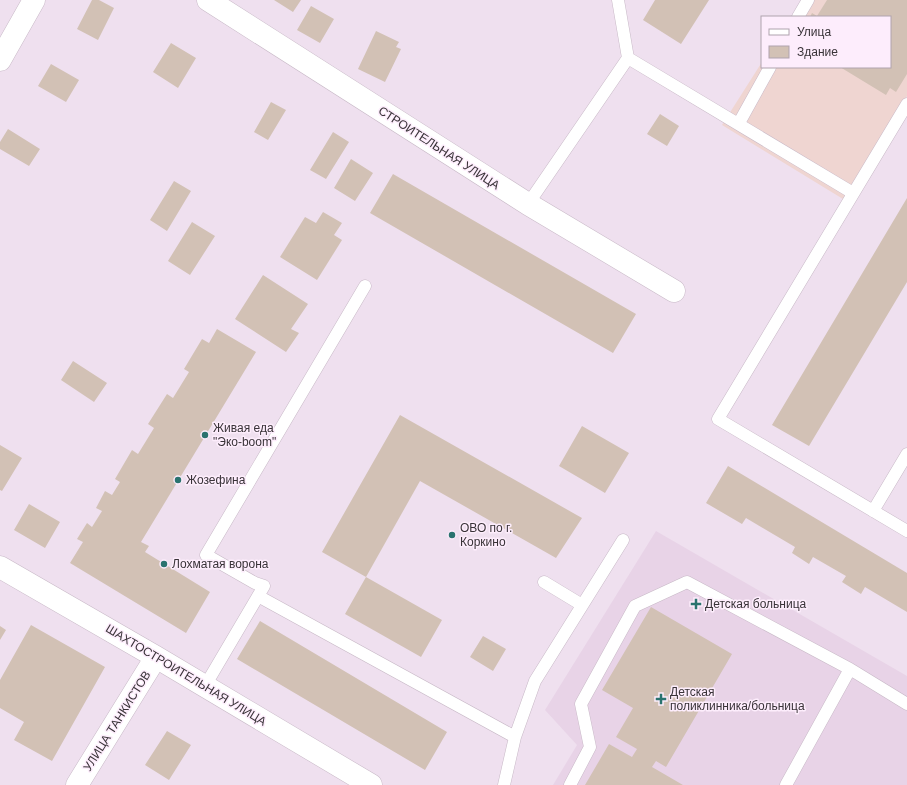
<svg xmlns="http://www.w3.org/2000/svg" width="907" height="785" font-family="Helvetica,sans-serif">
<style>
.commercial{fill:#efd5d1}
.built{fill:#e8d3e7}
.building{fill:#d2c1b5}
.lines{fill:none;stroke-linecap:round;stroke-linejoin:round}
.lane-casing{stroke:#c8b9c7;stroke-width:13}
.street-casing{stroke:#c8b9c7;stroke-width:23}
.lane{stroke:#fff;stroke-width:12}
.street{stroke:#fff;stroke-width:22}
.poi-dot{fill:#2a736f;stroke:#fdedfc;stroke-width:1.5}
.labels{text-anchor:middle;stroke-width:3;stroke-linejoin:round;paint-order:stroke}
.street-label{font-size:12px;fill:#393338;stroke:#fdedfc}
.poi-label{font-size:12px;fill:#393338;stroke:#fdedfc;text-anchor:start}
</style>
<rect width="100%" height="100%" fill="#efe0ef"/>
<!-- commercial -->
<path class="commercial" d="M802,0H907V96L843,199L722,125L762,62V67H890V17H791Z"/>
<!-- built -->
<path class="built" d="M656,531L907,676V785H553L577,745L545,710Z"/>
<!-- building -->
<path class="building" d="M92,0H99L114,8L98,40L77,29Z
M274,0H301L293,12Z
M655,0H709L681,44L643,20Z
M827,0H907V74L896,92L890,88L886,95L840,67H890V17H810L812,13L817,16Z
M311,6L334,19L320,43L297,30Z
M376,31L399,42L396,47L401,49L385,82L358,69Z
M171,43L196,58L178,88L153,72Z
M51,64L79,80L66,102L38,86Z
M271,102L286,110L268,140L254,132Z
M660,114L679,126L667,146L647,134Z
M8,129L40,149L29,166L0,149V142Z
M333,132L349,142L326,179L310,170Z
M351,159L373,173L355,201L334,188Z
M393,174L636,314L613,353L370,213Z
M174,181L191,191L167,231L150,220Z
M907,198V282L809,446L772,425Z
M323,212L342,223L334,235L342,240L317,280L280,257L305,217L316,223Z
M192,222L215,236L190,275L168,261Z
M263,275L308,304L291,329L299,333L286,352L235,319Z
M217,329L256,352L141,542L149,546L145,552L210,592L186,633L70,563L83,542L77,539L87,523L92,527L102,511L96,508L105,491L112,495L120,482L115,479L132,450L138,454L154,428L148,424L167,394L173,398L189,372L184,369L202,339L209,343Z
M73,361L107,383L94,402L61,380Z
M400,415L582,518L556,558L420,481L366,577L322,552Z
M582,426L629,453L605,493L559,466Z
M0,445L22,458L2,491L0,490Z
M728,466L907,573V612L865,587L861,594L842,582L846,576L813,557L809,564L792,553L795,547L746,518L742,524L706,503Z
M29,504L60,522L45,548L14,530Z
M366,577L442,620L421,657L345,614Z
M651,607L732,654L666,767L656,761L652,767L683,785H585L609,744L632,757L637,749L616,737L633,708L602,690Z
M260,621L447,732L425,770L237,659Z
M31,625L105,667L52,761L14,740L24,722L0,708V680Z
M0,626L6,630L0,640Z
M483,636L506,649L493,671L470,657Z
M167,731L191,745L169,780L145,765Z"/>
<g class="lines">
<!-- lane casing -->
<g class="lane-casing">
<path id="lane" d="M618,0L628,58L853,193
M798,17L808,0
M907,104L718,419L907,531
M739,123L770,67
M528,204L628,58
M873,511L907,454
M544,582L582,605
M258,596L515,737L504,785
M850,669L907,704
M205,686L264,586L255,583L206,555L365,286
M515,737L535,681L623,540
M570,785L590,747L581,704L635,606L687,582L850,669L786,785"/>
</g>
<!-- street casing -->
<g class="street-casing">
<path id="street" d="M208,0L528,204L674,291
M0,60L34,0
M0,567L156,657L371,785
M77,785L156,657"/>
</g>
<!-- lane -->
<use href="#lane" class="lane"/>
<!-- street -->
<use href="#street" class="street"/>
</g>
<!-- markers -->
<g class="poi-dot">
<circle cx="205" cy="435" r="4"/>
<circle cx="178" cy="480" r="4"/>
<circle cx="452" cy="535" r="4"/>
<circle cx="164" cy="564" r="4"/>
<path d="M694 598h4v4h4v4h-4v4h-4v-4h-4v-4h4z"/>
<path d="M659 693h4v4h4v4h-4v4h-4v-4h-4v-4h4z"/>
</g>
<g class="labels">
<!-- street labels -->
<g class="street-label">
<text transform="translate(439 148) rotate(33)" y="4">СТРОИТЕЛЬНАЯ УЛИЦА</text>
<text transform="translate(186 675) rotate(31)" y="4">ШАХТОСТРОИТЕЛЬНАЯ УЛИЦА</text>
<text transform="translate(117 721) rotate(-58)" y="4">УЛИЦА ТАНКИСТОВ</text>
</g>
<!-- poi labels -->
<g class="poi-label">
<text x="213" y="432">Живая еда<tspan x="213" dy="14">"Эко-boom"</tspan></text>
<text x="186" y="484">Жозефина</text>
<text x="460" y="532">ОВО по г.<tspan x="460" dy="14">Коркино</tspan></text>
<text x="172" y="568">Лохматая ворона</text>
<text x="705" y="608">Детская больница</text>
<text x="670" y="696">Детская<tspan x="670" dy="14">поликлинника/больница</tspan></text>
</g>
</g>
<!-- legend -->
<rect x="761" y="16" width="130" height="52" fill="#fdedfc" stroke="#afa3ae"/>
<rect x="769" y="29" width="20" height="6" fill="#ffffff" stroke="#afa3ae"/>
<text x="797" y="36" font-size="12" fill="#393338">Улица</text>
<rect x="769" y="46" width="20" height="12" fill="#d2c1b5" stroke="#afa3ae"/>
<text x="797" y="56" font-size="12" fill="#393338">Здание</text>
</svg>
